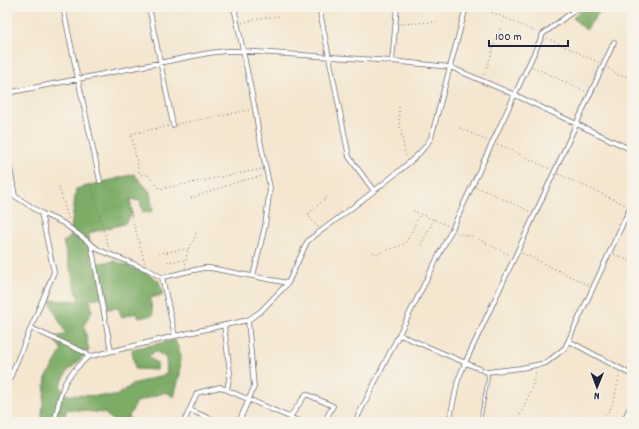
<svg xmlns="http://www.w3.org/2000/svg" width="639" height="429" font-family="Dekko,sans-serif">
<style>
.forest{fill:#7dac66;stroke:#506750}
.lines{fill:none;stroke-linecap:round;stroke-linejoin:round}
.service-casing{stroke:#6c676f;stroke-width:3.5}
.minor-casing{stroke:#6c676f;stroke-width:5.5}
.path{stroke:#6c676f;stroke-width:1;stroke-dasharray:1 3;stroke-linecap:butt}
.service{stroke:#fff;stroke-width:2}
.minor{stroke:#fff;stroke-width:4}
</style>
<rect width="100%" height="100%" fill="#f7f3e8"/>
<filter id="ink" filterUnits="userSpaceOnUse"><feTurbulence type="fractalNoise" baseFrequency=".025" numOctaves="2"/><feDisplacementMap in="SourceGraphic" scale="8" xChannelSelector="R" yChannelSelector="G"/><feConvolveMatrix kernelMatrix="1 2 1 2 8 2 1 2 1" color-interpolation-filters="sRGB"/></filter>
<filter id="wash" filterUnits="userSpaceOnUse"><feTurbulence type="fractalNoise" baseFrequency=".012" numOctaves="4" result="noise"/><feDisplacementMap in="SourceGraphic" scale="16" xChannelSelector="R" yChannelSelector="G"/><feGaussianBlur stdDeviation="0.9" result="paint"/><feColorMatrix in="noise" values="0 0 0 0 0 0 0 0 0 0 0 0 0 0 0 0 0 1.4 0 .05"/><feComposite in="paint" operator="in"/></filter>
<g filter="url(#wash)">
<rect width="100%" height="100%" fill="#f4e6cf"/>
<!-- forest -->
<path class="forest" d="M583,7H603L586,30L573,18Z
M134,174L150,192L153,211L143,213L140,201L130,199L132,215L124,224L89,233L92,264L115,261L146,273L159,281L163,295L150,298L153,315L139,318L136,313L122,317L118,308L107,309L103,297L90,299L92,311L84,325L89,351L67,372L60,386L67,395L116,396L133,384L167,374L166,358L155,351L148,357L157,363V370L135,369L132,349L175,340L181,355L180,374L174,397L166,392L137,402L128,418L133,422H115L104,413L67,409L63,422H41L46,378L62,350L53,338L66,334L49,300L79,301L63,242L70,238L76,189Z"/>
</g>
<g filter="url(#ink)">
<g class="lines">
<!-- service casing -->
<g class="service-casing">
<path id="service" d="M480,422L488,378L487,372"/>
</g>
<!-- minor casing -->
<g class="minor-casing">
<path id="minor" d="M63,7L78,79L100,181
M149,7L173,125
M234,7L255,109L259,135L270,188L265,226L253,276
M319,7L349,157L374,191
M392,61L397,7
M7,93L209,53L226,51H243L392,61L450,67L515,95L632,150
M7,151L15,196
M7,191L41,213L63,223L78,234L99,250L149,270L159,276L162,277L168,276L185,272L204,268H210L288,283
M91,244L111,351
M162,277L175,336
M224,325L230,373L227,390
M31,328L86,353L88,357
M400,335L487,372L521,368L546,363L565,348L632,204
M569,341L632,375
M7,385L54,272L41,213
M190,410L218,422
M290,417L306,394L333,406L324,422
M54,422C58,409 59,395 65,383C70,373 80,364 88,357L175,336L248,320L261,311L288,283L307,242L310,239C340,217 370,195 399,171C411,161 423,152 431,138L466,7
M184,422L197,393L220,387L301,422
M239,422L254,387L248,320
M355,422L453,227L543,34L579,7
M449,422L458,380L465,363L535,214L614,42
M623,422L632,403"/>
</g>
<!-- path -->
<path class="path" d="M477,7L501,16L536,32
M242,23L257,19L279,16
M400,24L437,22
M547,38L600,63
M533,67L587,92
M608,68C617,74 617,77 628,76L632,79
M484,75L504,18
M399,107V120L405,154L407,158
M177,124L250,110
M168,126L131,134L139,172L141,175L147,174L160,189L262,169
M460,128L488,141
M497,145L503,146L550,169
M558,174L626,205
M91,184L109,249
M59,187L69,221
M477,188L486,191L531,212
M191,198L240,181L263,176
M127,200L145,263
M413,211L449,226
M318,227C315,223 308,219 309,213L328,196
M456,232L463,235L472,236L510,255
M421,245L434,219
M373,252L377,254L405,244L420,214
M159,253L188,249
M167,253L168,262L186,260
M522,253L590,286
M614,254L632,262
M185,268C186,262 186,254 189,248C192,243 195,239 196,233
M517,422C523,407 535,385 536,370
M601,422C606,415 612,408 614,399C617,391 617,382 620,374"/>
<!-- service -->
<use href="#service" class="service"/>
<!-- minor -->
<use href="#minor" class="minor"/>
</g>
</g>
<!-- margin -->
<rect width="639" height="429" fill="none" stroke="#f7f3e8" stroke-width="24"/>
<!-- north arrow -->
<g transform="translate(597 387) rotate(181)" stroke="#f7f3e8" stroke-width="3" paint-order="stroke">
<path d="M0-3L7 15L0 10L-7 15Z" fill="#22223b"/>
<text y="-6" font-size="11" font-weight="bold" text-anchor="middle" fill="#22223b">N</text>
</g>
<!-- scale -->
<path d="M489 40v6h79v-6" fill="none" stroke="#22223b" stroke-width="2"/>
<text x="495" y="40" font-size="12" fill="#22223b" stroke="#f7f3e8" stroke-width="3" paint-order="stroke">100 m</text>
</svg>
